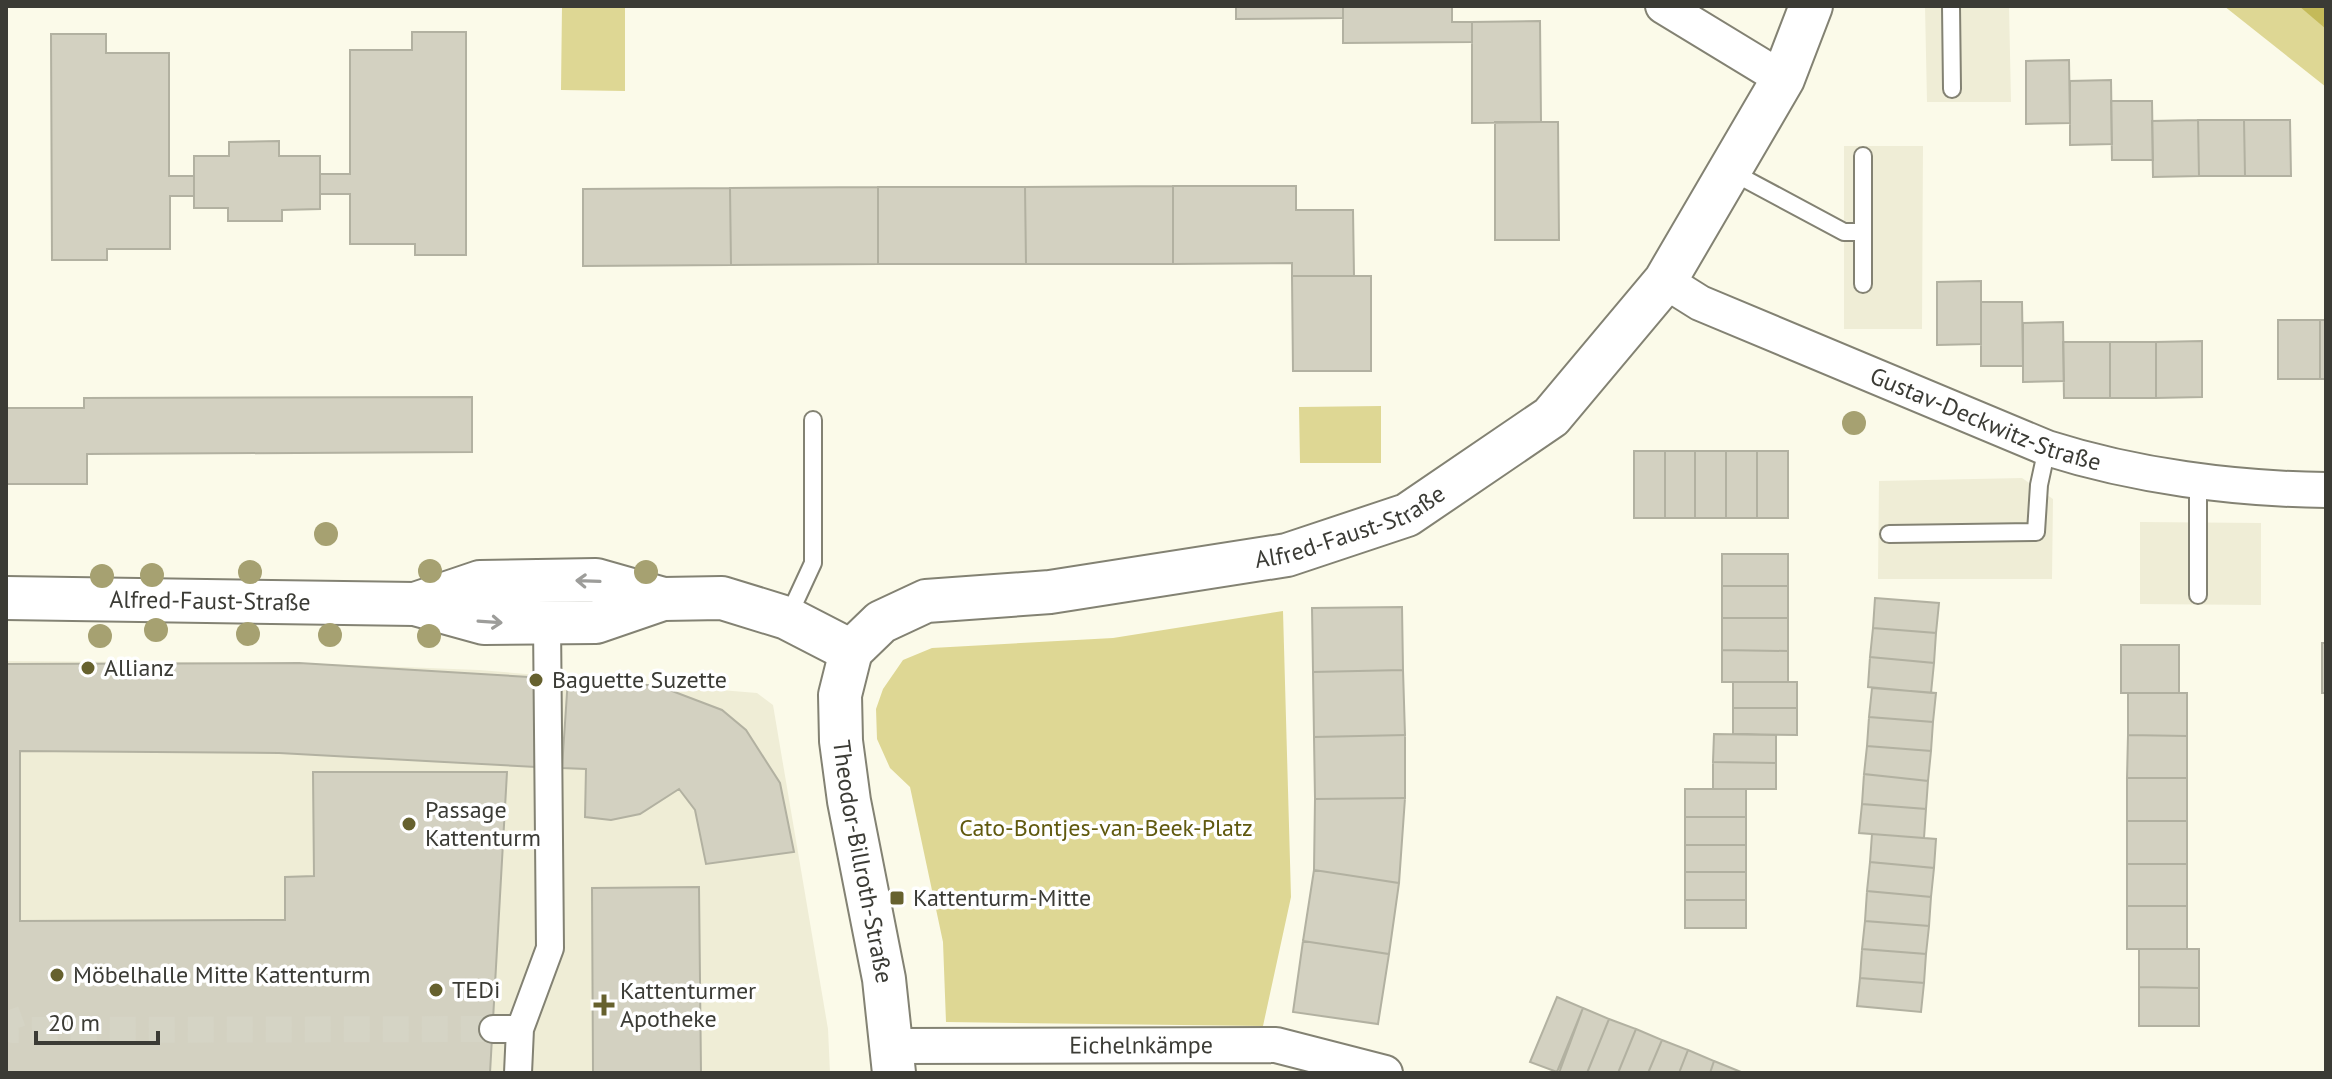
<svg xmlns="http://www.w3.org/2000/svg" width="2332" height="1079" font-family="'PT Sans',sans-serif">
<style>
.built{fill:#efedd6}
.green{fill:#ded794}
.water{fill:#c4ba59}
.building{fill:#d3d1c1;stroke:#b2b1a1;stroke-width:2}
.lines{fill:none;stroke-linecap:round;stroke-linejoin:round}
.pedestrian-tunnel{stroke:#d5d4c5;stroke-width:26;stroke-dasharray:26 13;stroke-linecap:butt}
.service-casing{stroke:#838273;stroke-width:20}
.pedestrian-casing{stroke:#838273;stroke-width:30}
.minor-casing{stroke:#838273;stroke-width:38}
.tertiary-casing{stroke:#838273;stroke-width:46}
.service{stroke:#fff;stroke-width:16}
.pedestrian{stroke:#fff;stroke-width:26}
.minor{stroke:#fff;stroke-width:34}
.tertiary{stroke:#fff;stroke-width:42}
.tree{fill:#a6a171}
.oneway{stroke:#9d9d9a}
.poi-dot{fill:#66612e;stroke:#fff;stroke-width:3}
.labels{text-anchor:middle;stroke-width:7;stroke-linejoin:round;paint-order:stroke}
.street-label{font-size:24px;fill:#3b3b35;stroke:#fff}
.poi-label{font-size:24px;fill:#3b3b35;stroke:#fff;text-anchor:start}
.park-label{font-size:24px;fill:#60590e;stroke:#fff}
</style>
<rect width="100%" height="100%" fill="#fbfae9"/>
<!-- built -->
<path class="built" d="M1925,6H2009L2011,102H1927Z
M1844,146H1923L1922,329H1844Z
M2022,478L2053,499L2052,579H1878L1879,481Z
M2140,522L2261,523V605L2140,604Z
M6,661L299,663L479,670L757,693L773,705L828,1029L830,1073H6Z"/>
<!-- green -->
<path class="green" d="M562,6H625V91L561,90Z
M2224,6H2326V87Z
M1381,406V463H1300L1299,407Z
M1283,611L1291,897L1263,1026L946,1022L943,942L910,787L890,768L877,739L876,709L883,689L903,660L932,648L1113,638Z"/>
<!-- water -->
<path class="water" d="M2299,6H2326V29Z"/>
<!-- building -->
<path class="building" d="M1236,6H1343V18L1236,19Z
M1343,6H1452V22H1472V42L1343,43Z
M1540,21L1541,122L1472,123V22Z
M412,32H466V255H415V244H350V194H320V174H350V50H412Z
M51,34H106V53H169V176H194V196H170V249H107V260H52Z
M2069,60L2070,123L2026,124V61Z
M2111,80L2112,144L2070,145V81Z
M2111,101H2152L2153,160H2112Z
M2198,120L2199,176L2153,177L2152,121Z
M2198,120H2244L2245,176H2199Z
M2244,120H2290L2291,176H2245Z
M1495,122H1558L1559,240H1495Z
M279,141V156H320V209L282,210V221H228V208H194V156H229V142Z
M1173,186V264H1026L1025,187Z
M1173,186H1296V210H1353L1354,276H1292V263L1173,264Z
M878,187V264L731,265L730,188Z
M878,187H1025L1026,264H878Z
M730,188L731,265L583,266V189Z
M1292,276H1371V371H1293Z
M1981,281V344L1937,345V282Z
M1981,302H2022L2023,366H1981Z
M2278,320H2320V379H2278Z
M2320,320H2326V379H2320Z
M2063,322L2064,381L2023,382V323Z
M2202,341V397L2156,398V342Z
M2063,342H2110V398H2064Z
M2110,342H2156V398H2110Z
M472,397V452L87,454V484H6V408H84V398Z
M1634,451H1665V518H1634Z
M1665,451H1695V518H1665Z
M1695,451H1726V518H1695Z
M1726,451H1757V518H1726Z
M1757,451H1788V518H1757Z
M1722,554H1788V586H1722Z
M1722,586H1788V618H1722Z
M1875,598L1939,603L1936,633L1873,628Z
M1402,607L1403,670L1313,672L1312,608Z
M1722,618H1788V651L1722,650Z
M1873,628L1936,633L1934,663L1870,657Z
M2322,643H2326V693H2322Z
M2121,645H2179V693H2121Z
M1722,650L1788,651V682H1722Z
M1870,657L1934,663L1931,693L1868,687Z
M299,663L545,678L536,767L279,753L20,751V921L285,920V877L314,876L313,772H507L490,1073H6V664Z
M1403,670L1405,735L1314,737L1313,672Z
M568,678L659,686L722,710L746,730L780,783L794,852L706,864L695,810L679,789L640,814L611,820L585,817L586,769L562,768Z
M1733,682H1797V708H1733Z
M1872,688L1936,693L1933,722L1869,717Z
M2128,693H2187V736L2128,735Z
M1733,708H1797V735L1733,734Z
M1869,717L1933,722L1931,751L1867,746Z
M1714,734L1776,735V763L1713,762Z
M1405,735V798L1315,799L1314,737Z
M2128,735L2187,736V778H2127Z
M1867,746L1931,751L1928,781L1864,774Z
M1713,762L1776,763V789H1713Z
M1864,774L1928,781L1926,809L1862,804Z
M2127,778H2187V821H2127Z
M1685,789H1746V817H1685Z
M1405,798L1399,883L1314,870L1315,799Z
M1862,804L1926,809L1924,838L1859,833Z
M1685,817H1746V845H1685Z
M2127,821H2187V864H2127Z
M1872,834L1936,839L1934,868L1870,862Z
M1685,845H1746V872H1685Z
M1870,862L1934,868L1931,897L1867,891Z
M2127,864H2187V906H2127Z
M1314,870L1399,883L1389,954L1303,941Z
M1685,872H1746V900H1685Z
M699,887L701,1073H593L592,888Z
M1867,891L1931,897L1929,926L1865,921Z
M1685,900H1746V928H1685Z
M2127,906H2187V949H2127Z
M1865,921L1929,926L1926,954L1862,949Z
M1303,941L1389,954L1378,1024L1293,1012Z
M1862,949L1926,954L1924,983L1860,978Z
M2139,949H2199V988L2139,987Z
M1860,978L1924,983L1921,1012L1857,1006Z
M2139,987L2199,988V1026H2139Z
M1557,997L1583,1008L1557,1072L1530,1062Z
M1583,1008L1609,1019L1587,1073H1559Z
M1609,1019L1636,1029L1618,1073H1587Z
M1636,1029L1662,1040L1648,1073H1618Z
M1662,1040L1688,1050L1679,1073H1648Z
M1688,1050L1714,1061L1710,1073H1679Z
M1714,1061L1741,1072V1073H1710Z"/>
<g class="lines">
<!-- pedestrian-tunnel -->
<path class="pedestrian-tunnel" d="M6,1011L13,1030L493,1029"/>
<!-- service casing -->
<g class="service-casing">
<path id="service" d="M1951,6L1952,89
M1732,172L1844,232H1863
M1863,284V156
M1889,534L2036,532L2039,485L2047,448
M2198,595V480
M788,617L813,563V420"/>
</g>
<!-- pedestrian casing -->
<g class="pedestrian-casing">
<path id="pedestrian" d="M493,1029H520
M518,1073L520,1029L550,948L547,622"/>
</g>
<!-- minor casing -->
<g class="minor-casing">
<g id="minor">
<path d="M1663,6L1783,79"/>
<path id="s1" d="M1665,281L1700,303L2047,448C2135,476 2234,489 2326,490"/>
<path id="s2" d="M891,1046L1276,1045L1385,1073"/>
</g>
</g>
<!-- tertiary casing -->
<g class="tertiary-casing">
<g id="tertiary">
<path id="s3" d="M6,598L415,604L484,623L596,622L663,599L722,598L787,618L851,651"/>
<path d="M415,604L480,582L596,580L663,599"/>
<path id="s4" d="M851,651L881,622L926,601L1050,592L1287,555L1407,515L1551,417L1665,281L1783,79L1811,6"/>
<path id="s5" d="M851,651L840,695L841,741L849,801L884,979L894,1073"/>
</g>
</g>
<!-- service -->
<use href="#service" class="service"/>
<!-- pedestrian -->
<use href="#pedestrian" class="pedestrian"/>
<!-- minor -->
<use href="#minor" class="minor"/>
<!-- tertiary -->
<use href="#tertiary" class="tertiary"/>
</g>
<!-- trees -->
<g class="tree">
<circle cx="1854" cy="423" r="12"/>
<circle cx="326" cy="534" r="12"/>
<circle cx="430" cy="571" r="12"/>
<circle cx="250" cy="572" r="12"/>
<circle cx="646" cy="572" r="12"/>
<circle cx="152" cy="575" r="12"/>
<circle cx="102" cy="576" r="12"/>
<circle cx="156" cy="630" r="12"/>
<circle cx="248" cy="634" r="12"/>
<circle cx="330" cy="635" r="12"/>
<circle cx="100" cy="636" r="12"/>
<circle cx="429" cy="636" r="12"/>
</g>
<!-- one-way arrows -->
<defs><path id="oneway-shaft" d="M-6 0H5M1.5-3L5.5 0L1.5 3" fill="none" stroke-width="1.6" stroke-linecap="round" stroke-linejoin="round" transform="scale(2)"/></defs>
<g class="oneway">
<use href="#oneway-shaft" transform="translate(588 581) rotate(-178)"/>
<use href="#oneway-shaft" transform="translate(490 622) rotate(4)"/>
</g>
<!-- markers -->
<g class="poi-dot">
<circle cx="88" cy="668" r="8"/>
<circle cx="536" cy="680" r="8"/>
<circle cx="409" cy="824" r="8"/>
<rect x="889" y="890" width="16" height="16" rx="4"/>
<circle cx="57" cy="975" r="8"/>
<circle cx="436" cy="990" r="8"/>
<path d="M600 993h8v8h8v8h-8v8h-8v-8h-8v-8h8z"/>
</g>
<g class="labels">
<!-- street labels -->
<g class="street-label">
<text dy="8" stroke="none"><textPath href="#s1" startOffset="350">Gustav-Deckwitz-Straße</textPath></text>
<text dy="8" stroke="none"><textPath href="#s4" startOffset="524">Alfred-Faust-Straße</textPath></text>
<text dy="8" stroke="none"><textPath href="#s3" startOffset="204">Alfred-Faust-Straße</textPath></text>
<text dy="8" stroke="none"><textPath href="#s5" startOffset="214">Theodor-Billroth-Straße</textPath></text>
<text dy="8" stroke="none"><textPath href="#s2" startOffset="250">Eichelnkämpe</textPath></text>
</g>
<!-- poi labels -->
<g class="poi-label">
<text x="104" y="676">Allianz</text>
<text x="552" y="688">Baguette Suzette</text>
<text x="425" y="818">Passage<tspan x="425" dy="28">Kattenturm</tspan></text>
<text x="913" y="906">Kattenturm-Mitte</text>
<text x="73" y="983">Möbelhalle Mitte Kattenturm</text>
<text x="452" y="998">TEDi</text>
<text x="620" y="999">Kattenturmer<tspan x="620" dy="28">Apotheke</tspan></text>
</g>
<!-- park labels -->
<g class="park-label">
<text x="1106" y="836">Cato-Bontjes-van-Beek-Platz</text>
</g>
</g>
<!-- border -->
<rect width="2332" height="1079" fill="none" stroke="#3b3b35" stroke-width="16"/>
<!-- scale -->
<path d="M36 1031v12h122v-12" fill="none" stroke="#3b3b35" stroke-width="4"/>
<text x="48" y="1031" font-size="24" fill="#3b3b35" stroke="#ffffff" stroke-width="6" paint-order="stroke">20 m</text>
</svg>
